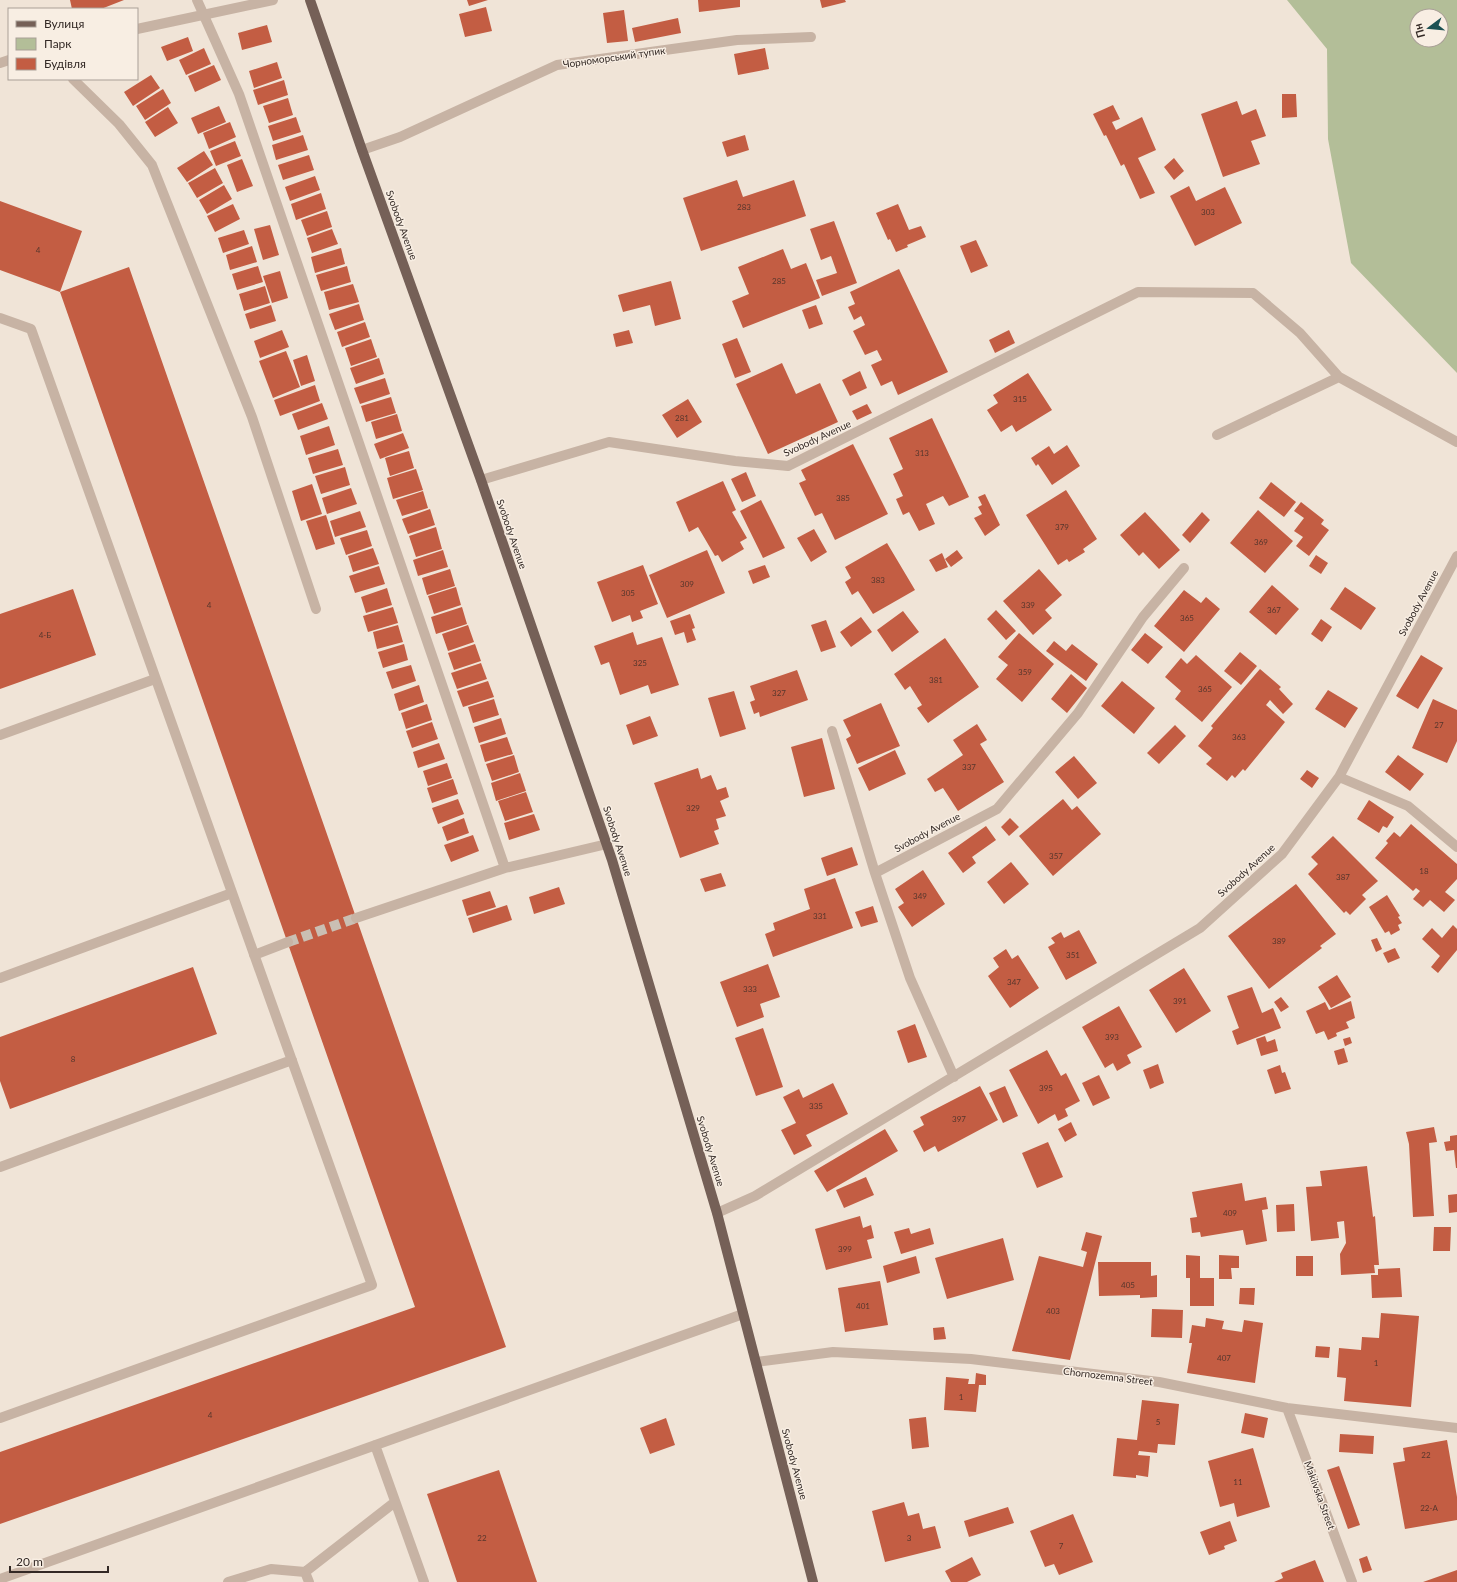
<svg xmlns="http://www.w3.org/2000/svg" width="1457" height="1582" font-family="Lato,sans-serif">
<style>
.green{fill:#b3be98;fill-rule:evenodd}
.building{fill:#c35d43}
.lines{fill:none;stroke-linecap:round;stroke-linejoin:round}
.minor-tunnel{stroke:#cabfb3;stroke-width:10;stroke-dasharray:10 5;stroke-linecap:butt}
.minor{stroke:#c7b3a4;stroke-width:10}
.major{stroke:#756057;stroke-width:10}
.labels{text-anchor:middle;stroke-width:3;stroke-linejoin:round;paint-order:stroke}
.number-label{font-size:8px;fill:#57362c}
.street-label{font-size:10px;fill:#332925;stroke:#f8eee3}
</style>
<rect width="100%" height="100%" fill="#f0e4d7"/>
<!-- green -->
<path class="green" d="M1287,0H1457V373L1351,263L1328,139L1327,49ZM1417,16H1441V40H1417Z"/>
<!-- building -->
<path class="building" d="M70,0H124L101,9H72Z
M467,0H488L469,6Z
M698,0H740V7L699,12Z
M820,0H845L846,2L822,8Z
M486,7L492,31L465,37L459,14Z
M624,10L628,41L607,43L603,13Z
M678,18L681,33L635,42L632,28Z
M267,25L272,42L242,50L238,33Z
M188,37L193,51L167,61L161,47Z
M204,48L211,64L186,75L179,60Z
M765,48L769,69L738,75L734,54Z
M277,62L282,78L254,88L249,71Z
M214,65L221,80L195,92L188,76Z
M151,75L160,88L133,106L124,92Z
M284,80L288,95L258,105L253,90Z
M163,89L171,103L145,120L136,106Z
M1282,94H1296L1297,117L1282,118Z
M288,98L293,115L269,123L263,106Z
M1237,101L1242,115L1256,109L1266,136L1251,141L1260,164L1223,177L1201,114Z
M1113,105L1120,119L1112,122L1116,130L1142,117L1156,150L1138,158L1155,193L1140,199L1124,164L1121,166L1106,135L1104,136L1093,114Z
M219,106L226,122L198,134L191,118Z
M168,107L178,123L155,137L145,122Z
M296,117L301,132L273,141L268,126Z
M230,122L236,137L209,149L203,133Z
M303,135L308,150L276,160L272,145Z
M745,135L749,150L727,157L722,142Z
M235,141L241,156L216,166L210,151Z
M204,151L213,165L187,182L177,168Z
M309,155L314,170L283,180L278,165Z
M1174,158L1184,171L1174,180L1164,167Z
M242,159L253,186L237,192L227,165Z
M215,168L223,183L197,198L188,183Z
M315,176L320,190L290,201L285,187Z
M737,180L743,197L794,180L806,216L701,251L683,198Z
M224,185L232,199L207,214L199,200Z
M1189,186L1196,201L1225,187L1242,223L1195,246L1170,196Z
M321,193L326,209L296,220L291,204Z
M0,201L82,231L60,292L129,267L506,1347L0,1524V1452L415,1307L60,292L0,270Z
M233,204L240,219L215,232L207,216Z
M898,204L909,230L921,226L926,237L907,245L908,247L896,252L890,239L888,240L876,213Z
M327,211L332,227L307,236L301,220Z
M834,221L857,283L822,296L816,280L837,273L831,256L821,260L810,229Z
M270,225L279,255L263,260L254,229Z
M332,229L338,244L312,253L307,238Z
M244,230L249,244L223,253L218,238Z
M976,240L988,266L971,273L960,246Z
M252,246L257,262L230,270L226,255Z
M341,248L345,264L315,273L311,257Z
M783,249L791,269L806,263L820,298L743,328L732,301L749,294L738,267Z
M258,266L263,282L237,290L232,274Z
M347,266L351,282L321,291L316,275Z
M899,269L948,372L898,395L892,381L881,386L871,365L882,360L877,350L865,355L853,331L865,325L861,316L854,320L848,307L855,304L850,292Z
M280,271L288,298L272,303L263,276Z
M671,281L681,319L655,326L650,305L623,312L618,295Z
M353,284L359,302L329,310L324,292Z
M265,286L270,303L244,311L239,294Z
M359,304L364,320L335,330L329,314Z
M271,305L276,321L250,329L245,314Z
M816,305L823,324L809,329L802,310Z
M365,322L370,337L342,347L337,332Z
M282,330L289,347L260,358L254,341Z
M629,330L633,343L616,347L613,334Z
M1009,330L1015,343L995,353L989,340Z
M737,338L751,372L735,378L722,344Z
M371,339L377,357L351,366L345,348Z
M286,351L300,387L273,398L259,361Z
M307,355L315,381L301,386L293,360Z
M379,358L384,374L356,384L350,368Z
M782,363L796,394L820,383L838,422L768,454L736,384Z
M860,371L867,388L850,396L842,380Z
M1028,373L1052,410L1016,432L1012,425L1001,432L987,410L998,403L993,395Z
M385,378L390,394L360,404L354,388Z
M315,385L320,401L280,416L274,400Z
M391,397L396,413L366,422L361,406Z
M688,399L702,422L677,438L662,415Z
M322,403L328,419L298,430L292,414Z
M867,404L872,413L857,420L852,411Z
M397,414L402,431L376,439L371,422Z
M932,418L969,497L949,506L943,496L926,504L935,524L919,531L909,512L903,515L896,499L903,496L893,474L903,469L889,438Z
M329,426L335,445L306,455L300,436Z
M403,433L409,448L380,459L374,444Z
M853,444L888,514L835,540L822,513L815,516L799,483L806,480L801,470Z
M1067,445L1080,466L1052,485L1038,464L1036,466L1031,458L1049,446L1054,454Z
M338,449L343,465L313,474L308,458Z
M409,451L414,468L390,476L385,458Z
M345,467L350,485L321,494L315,476Z
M416,469L423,490L393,499L387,478Z
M746,472L756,496L742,502L731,479Z
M723,481L736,510L732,512L747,538L740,542L744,549L722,562L718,555L715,556L698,527L689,532L676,502Z
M1271,482L1296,502L1284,517L1259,498Z
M312,484L322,514L301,521L292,491Z
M351,488L357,504L327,514L322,498Z
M1066,490L1097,539L1083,549L1085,552L1069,562L1067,559L1058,565L1026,515Z
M423,491L428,508L402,516L396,500Z
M985,494L1000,525L985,536L974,518L982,514L978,507L982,505L978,497Z
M761,500L785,548L763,558L740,511Z
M1301,502L1324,520L1321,524L1329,530L1309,556L1296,546L1303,537L1294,531L1304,518L1294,511Z
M430,509L435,525L408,534L402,519Z
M1258,510L1293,541L1265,573L1230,543Z
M360,511L366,527L335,537L330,521Z
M1145,512L1180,550L1159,569L1143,552L1139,556L1120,535Z
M1202,512L1210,520L1190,543L1182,535Z
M326,515L335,544L316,550L306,521Z
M436,527L442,549L416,557L409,536Z
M814,529L827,552L811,562L797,538Z
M367,530L372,546L346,555L340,538Z
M887,543L915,590L873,614L858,591L852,595L845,582L851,578L845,567Z
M373,548L379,564L353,572L348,556Z
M443,550L448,567L418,576L413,560Z
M707,550L725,593L667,618L649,575Z
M957,550L963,558L951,567L945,559Z
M942,553L948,567L936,572L929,560Z
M1316,555L1328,563L1321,574L1309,566Z
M643,565L658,604L640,611L643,618L632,622L630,615L612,622L597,582Z
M765,565L770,577L753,584L748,571Z
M379,566L385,584L355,593L349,576Z
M450,569L455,586L427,595L422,578Z
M1039,569L1062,595L1045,610L1052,618L1033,635L1003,601Z
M1272,585L1299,609L1276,635L1249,612Z
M456,587L461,605L434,614L428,596Z
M1345,587L1376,608L1361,630L1330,609Z
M387,588L392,605L366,613L361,597Z
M73,589L96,655L0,689V614Z
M1184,590L1201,603L1206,597L1220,609L1184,652L1154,626Z
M393,607L398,623L368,632L363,616Z
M462,607L467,624L436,634L431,617Z
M996,610L1016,631L1006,640L987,619Z
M903,611L919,632L892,652L877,630Z
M690,614L695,628L692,629L696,640L687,643L684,632L675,635L670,621Z
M861,617L872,632L851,647L840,632Z
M1321,619L1332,627L1322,642L1311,634Z
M826,620L836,647L821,652L811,625Z
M398,625L403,642L377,649L373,632Z
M468,625L474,642L448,651L442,634Z
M633,632L637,645L662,637L679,685L651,694L648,685L620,695L609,662L601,665L594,646Z
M1019,633L1054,664L1022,702L996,679L1008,665L998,657Z
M1145,633L1163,647L1148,664L1131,650Z
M945,638L979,687L928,723L917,708L922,705L910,686L905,690L894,674Z
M1054,641L1066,651L1072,644L1098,664L1086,681L1046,651Z
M404,644L408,660L383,668L378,652Z
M475,644L481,661L454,670L448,653Z
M1240,652L1257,666L1241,685L1224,671Z
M1196,655L1232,687L1202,722L1175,699L1181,691L1165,677L1181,658L1187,664Z
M1421,655L1443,668L1418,709L1396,696Z
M481,663L487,679L457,689L451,673Z
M411,665L416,681L392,689L386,672Z
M1260,669L1281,687L1279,689L1293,704L1283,714L1270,700L1266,705L1285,722L1245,771L1243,769L1235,778L1232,775L1227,781L1206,764L1212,758L1198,746L1213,728L1211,726Z
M797,670L808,700L760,717L759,712L754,714L750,702L755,700L750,686Z
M1071,674L1087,688L1067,713L1051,699Z
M488,681L494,697L463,707L457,691Z
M1122,681L1155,708L1134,734L1101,706Z
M419,685L424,702L399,711L394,694Z
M1328,690L1358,708L1345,728L1315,709Z
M734,691L746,729L720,737L708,698Z
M494,699L499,715L473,723L468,707Z
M1433,699L1457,710V741L1447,763L1412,748Z
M881,703L900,746L857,764L846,739L851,736L843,720Z
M427,704L432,720L406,729L401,713Z
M650,716L658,736L633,745L626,725Z
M501,718L506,734L479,743L474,727Z
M432,722L438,739L412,748L406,731Z
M977,724L987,740L980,744L1004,782L958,811L943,788L935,792L927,779L963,755L953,740Z
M1175,725L1186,736L1159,764L1147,753Z
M507,737L513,754L485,762L480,745Z
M822,738L835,789L804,797L791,747Z
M439,743L445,759L418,768L413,752Z
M895,750L906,774L869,791L858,768Z
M514,755L519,772L492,781L486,764Z
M1398,755L1424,774L1410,791L1385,772Z
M1074,756L1097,783L1078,799L1055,772Z
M447,763L452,778L428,786L423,771Z
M698,768L701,779L711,775L717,790L726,787L729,797L720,801L726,816L716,819L719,829L714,831L719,844L680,858L654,783Z
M1307,770L1319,778L1312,788L1300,779Z
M520,773L526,791L496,801L491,783Z
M453,779L458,794L432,803L427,788Z
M526,792L533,812L505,821L498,801Z
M458,799L464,814L438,824L432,808Z
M1063,799L1072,810L1077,806L1101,834L1053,876L1019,836Z
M1369,800L1394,817L1387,828L1383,826L1379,833L1357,819Z
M534,814L540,830L509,840L504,823Z
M464,818L469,833L447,841L442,827Z
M1010,818L1019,827L1009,836L1001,827Z
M1411,824L1457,864V879L1445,892L1455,900L1444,912L1430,900L1423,907L1413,899L1420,891L1416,888L1413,891L1375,858L1388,843L1386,841L1394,832L1400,837Z
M986,826L996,840L972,857L976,863L963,873L948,853Z
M473,835L479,851L451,862L444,845Z
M1333,836L1378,881L1362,895L1366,899L1350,915L1346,911L1344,913L1308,874L1318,864L1311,857Z
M852,847L858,865L827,876L821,858Z
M1011,862L1029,884L1004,904L987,882Z
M923,870L945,904L912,927L898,907L904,903L895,889Z
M721,873L726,886L705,892L700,879Z
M835,878L853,928L773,957L765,934L775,930L773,923L810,909L804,889Z
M1296,884L1336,934L1320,946L1322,948L1269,989L1228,936Z
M559,887L565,904L534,914L529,897Z
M490,891L496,907L467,916L462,900Z
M1387,895L1400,916L1398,917L1402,923L1398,925L1400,930L1391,935L1389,931L1385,933L1369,907Z
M507,905L512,920L473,933L468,918Z
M873,906L878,922L861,927L855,912Z
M1453,925L1457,929V950L1438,973L1431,967L1440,956L1422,939L1432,928L1442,938Z
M1079,930L1097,963L1066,980L1048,947L1055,943L1051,938L1061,932L1064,938Z
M1377,938L1382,949L1376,952L1371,940Z
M1395,948L1400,958L1388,963L1383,953Z
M1006,949L1012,959L1018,955L1039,988L1010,1008L988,976L999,967L993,958Z
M768,964L780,997L760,1004L764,1017L737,1027L720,982Z
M193,967L217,1034L10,1109L0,1081V1037Z
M1184,968L1211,1011L1176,1033L1149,990Z
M1337,975L1351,997L1331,1008L1318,987Z
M1252,987L1262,1013L1273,1008L1281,1028L1237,1045L1232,1031L1239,1028L1227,996Z
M1281,997L1289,1007L1281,1012L1274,1002Z
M1351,1001L1355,1018L1346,1022L1349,1028L1336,1033L1337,1036L1328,1040L1324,1031L1316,1034L1306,1011L1325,1002L1329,1010Z
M1119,1006L1142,1047L1127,1055L1131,1063L1117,1071L1113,1063L1105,1068L1082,1027Z
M915,1024L927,1057L908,1063L897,1031Z
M763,1028L783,1087L756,1096L735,1038Z
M1265,1036L1267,1042L1275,1039L1278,1051L1261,1056L1256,1039Z
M1350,1037L1352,1043L1345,1046L1343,1039Z
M1344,1048L1348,1062L1338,1065L1334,1051Z
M1047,1050L1061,1076L1066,1073L1080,1101L1065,1109L1068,1116L1058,1121L1055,1114L1038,1124L1009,1070Z
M1158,1064L1164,1083L1150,1089L1143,1070Z
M1280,1065L1282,1073L1285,1072L1291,1089L1275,1094L1267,1070Z
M1099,1075L1110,1098L1093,1106L1082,1083Z
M833,1083L848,1114L806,1135L812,1146L794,1155L781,1130L796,1123L783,1097L799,1089L803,1098Z
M980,1086L998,1120L938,1152L935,1146L924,1152L913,1131L924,1125L920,1117Z
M1005,1086L1018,1116L1003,1123L989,1093Z
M1071,1122L1077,1135L1065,1142L1058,1129Z
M1434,1127L1437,1142L1429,1143L1434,1216L1413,1217L1409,1144L1406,1132Z
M885,1129L898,1151L827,1192L814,1171Z
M1457,1135V1168H1456L1454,1150L1446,1151L1444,1142L1450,1141V1136Z
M1048,1142L1063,1177L1037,1188L1022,1153Z
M1367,1166L1373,1217L1375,1216L1379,1265H1374L1375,1273L1341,1275L1340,1254L1346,1243L1344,1221L1337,1222L1339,1238L1311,1241L1306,1187L1322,1186L1320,1171Z
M866,1177L874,1195L844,1208L836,1190Z
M1242,1183L1245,1201L1266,1197L1268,1209L1262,1210L1267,1241L1246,1245L1243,1230L1201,1237L1200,1232L1192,1233L1190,1218L1197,1217L1192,1192Z
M1457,1194V1212L1449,1213L1448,1195Z
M1294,1204L1295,1231L1277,1232L1276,1205Z
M860,1216L863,1228L871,1225L874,1238L867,1240L872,1258L826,1270L815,1229Z
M1434,1227H1451L1450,1251H1433Z
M909,1228L911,1234L930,1228L934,1244L901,1254L894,1232Z
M1086,1232L1102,1236L1070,1360L1012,1351L1039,1256L1083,1267L1087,1252L1081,1250Z
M1003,1238L1014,1280L947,1299L935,1258Z
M1186,1255L1200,1256V1278H1214V1306H1190V1278H1186Z
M1219,1255L1239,1256V1268H1231L1232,1279H1219Z
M916,1256L920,1273L887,1283L883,1266Z
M1296,1256H1313V1276H1296Z
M1098,1262H1151V1276L1157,1275V1297L1140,1298V1295L1099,1296Z
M1400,1268L1402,1297L1372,1298L1371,1275H1378V1269Z
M880,1281L888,1325L845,1332L838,1288Z
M1240,1288H1255L1254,1305L1239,1304Z
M1152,1309L1183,1310L1182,1338L1151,1337Z
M1381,1313L1419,1316L1411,1407L1344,1401L1346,1378L1337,1377L1339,1348L1361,1350L1362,1337L1379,1338Z
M1206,1318L1224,1321L1222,1329L1242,1332L1244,1320L1263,1323L1255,1383L1187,1373L1192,1343H1189L1192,1325L1205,1327Z
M944,1327L946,1339L934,1340L933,1328Z
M1316,1346L1330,1347L1329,1358L1315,1357Z
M976,1373L986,1375V1385H979L976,1412L944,1410L946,1377L969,1379L968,1384H975Z
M1142,1400L1179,1404L1175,1445L1158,1444L1157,1453L1139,1451L1138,1455L1150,1456L1148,1477L1136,1475V1478L1113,1476L1117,1438L1137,1440Z
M1245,1413L1268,1418L1264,1438L1241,1433Z
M926,1417L929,1447L912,1449L909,1419Z
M666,1418L675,1445L650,1454L640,1428Z
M1340,1434L1374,1436L1373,1454L1339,1452Z
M1447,1440L1457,1497V1520L1405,1529L1393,1463L1405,1461L1403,1448Z
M1253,1448L1270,1507L1237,1517L1234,1503L1220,1507L1208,1461Z
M1339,1466L1360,1525L1348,1529L1327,1470Z
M499,1470L537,1582H457L427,1494Z
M904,1502L908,1516L919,1513L923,1529L935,1526L941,1548L885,1562L872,1511Z
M1008,1507L1014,1523L969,1537L964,1521Z
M1073,1514L1093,1562L1059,1575L1054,1564L1045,1567L1030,1531Z
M1230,1521L1237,1541L1224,1546L1225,1549L1209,1555L1200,1532Z
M1367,1556L1372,1570L1363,1573L1359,1559Z
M972,1557L981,1575L967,1582H951L945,1571Z
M1315,1560L1324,1582H1274L1283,1578L1281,1573Z
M1457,1570V1582H1423Z"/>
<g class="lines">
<!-- minor-tunnel -->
<path class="minor-tunnel" d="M288,942L356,918"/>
<!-- minor -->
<path class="minor" d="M197,0L239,94L505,868
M137,29L273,0
M0,63L9,60
M73,79L119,124L152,165L252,417L316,609
M362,150L400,137L557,65L737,40L811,37
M0,318L31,329L372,1285L0,1418
M1217,435L1339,377
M481,480L609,442L735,461L788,466L1138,292L1253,293L1300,333L1339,377L1457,442
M832,731L875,873L910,978L954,1077
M0,735L155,679
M1339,777L1408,806L1457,847
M875,873L997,809L1078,713L1143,617L1184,568
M356,918L505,868L607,844
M254,955L288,942
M0,978L232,893
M0,1167L292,1060
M717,1213L755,1196L1200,928L1282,854L1339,777L1457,556
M756,1362L833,1352L971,1359L1159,1382L1287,1408L1457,1428
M1287,1408L1352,1582
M375,1445L424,1582
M305,1572L395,1502
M0,1579L743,1314
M228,1582L271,1569L305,1572L309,1582"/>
<!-- major -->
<path class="major" d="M310,0L362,150L481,480L612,860L717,1213L813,1582"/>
</g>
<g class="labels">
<!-- number labels -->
<g class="number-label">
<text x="744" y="210">283</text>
<text x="1208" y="215">303</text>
<text x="38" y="253">4</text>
<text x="779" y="284">285</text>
<text x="1020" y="402">315</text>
<text x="682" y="421">281</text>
<text x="922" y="456">313</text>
<text x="843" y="501">385</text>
<text x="1062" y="530">379</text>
<text x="1261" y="545">369</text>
<text x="878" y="583">383</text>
<text x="687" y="587">309</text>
<text x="628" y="596">305</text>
<text x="209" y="608">4</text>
<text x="1028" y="608">339</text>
<text x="1274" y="613">367</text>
<text x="1187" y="621">365</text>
<text x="45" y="638">4-Б</text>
<text x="640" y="666">325</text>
<text x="1025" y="675">359</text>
<text x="936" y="683">381</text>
<text x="1205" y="692">365</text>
<text x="779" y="696">327</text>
<text x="1439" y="728">27</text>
<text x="1239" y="740">363</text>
<text x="969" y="770">337</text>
<text x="693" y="811">329</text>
<text x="1056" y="859">357</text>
<text x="1424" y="874">18</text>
<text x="1343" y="880">387</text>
<text x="920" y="899">349</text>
<text x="820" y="919">331</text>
<text x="1279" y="944">389</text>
<text x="1073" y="958">351</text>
<text x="1014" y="985">347</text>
<text x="750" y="992">333</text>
<text x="1180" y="1004">391</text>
<text x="1112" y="1040">393</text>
<text x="73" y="1062">8</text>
<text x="1046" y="1091">395</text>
<text x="816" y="1109">335</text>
<text x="959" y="1122">397</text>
<text x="1230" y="1216">409</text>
<text x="845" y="1252">399</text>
<text x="1128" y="1288">405</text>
<text x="863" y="1309">401</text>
<text x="1053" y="1314">403</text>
<text x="1224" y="1361">407</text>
<text x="1376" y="1366">1</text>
<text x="961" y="1400">1</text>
<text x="210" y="1418">4</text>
<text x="1158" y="1425">5</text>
<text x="1426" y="1458">22</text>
<text x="1238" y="1485">11</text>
<text x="1429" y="1511">22-А</text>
<text x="482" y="1541">22</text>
<text x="909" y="1541">3</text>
<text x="1061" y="1549">7</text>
</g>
<!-- street labels -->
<g class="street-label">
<text transform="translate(614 57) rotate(-8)" y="4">Чорноморський тупик</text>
<text transform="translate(402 225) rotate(70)" y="4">Svobody Avenue</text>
<text transform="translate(817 438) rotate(-25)" y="4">Svobody Avenue</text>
<text transform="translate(512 534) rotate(71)" y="4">Svobody Avenue</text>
<text transform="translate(1418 603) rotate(-62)" y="4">Svobody Avenue</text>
<text transform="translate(927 832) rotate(-28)" y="4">Svobody Avenue</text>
<text transform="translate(618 841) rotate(72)" y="4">Svobody Avenue</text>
<text transform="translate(1246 870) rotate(-42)" y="4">Svobody Avenue</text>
<text transform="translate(711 1151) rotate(73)" y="4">Svobody Avenue</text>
<text transform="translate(1108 1376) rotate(7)" y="4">Chornozemna Street</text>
<text transform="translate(795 1464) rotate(75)" y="4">Svobody Avenue</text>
<text transform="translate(1320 1495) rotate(70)" y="4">Makiivska Street</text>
</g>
</g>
<!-- legend -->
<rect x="8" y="8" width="130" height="72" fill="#f8eee3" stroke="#a99f97"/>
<rect x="16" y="21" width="20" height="6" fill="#756057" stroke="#a99f97"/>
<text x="44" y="28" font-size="12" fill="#332925">Вулиця</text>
<rect x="16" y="38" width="20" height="12" fill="#b3be98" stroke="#a99f97"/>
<text x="44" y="48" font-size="12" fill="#332925">Парк</text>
<rect x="16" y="58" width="20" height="12" fill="#c35d43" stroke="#a99f97"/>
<text x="44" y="68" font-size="12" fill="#332925">Будівля</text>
<!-- north arrow -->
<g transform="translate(1429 28) rotate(254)"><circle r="19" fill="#f8eee3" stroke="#a99f97"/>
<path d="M0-3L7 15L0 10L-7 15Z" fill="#1c5153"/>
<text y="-6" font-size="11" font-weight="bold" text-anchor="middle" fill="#332925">Пн</text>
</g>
<!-- scale -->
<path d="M10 1566v6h98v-6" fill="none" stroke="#332925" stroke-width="2"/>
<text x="16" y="1566" font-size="12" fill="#332925" stroke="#f8eee3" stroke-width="3" paint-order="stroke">20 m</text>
</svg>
